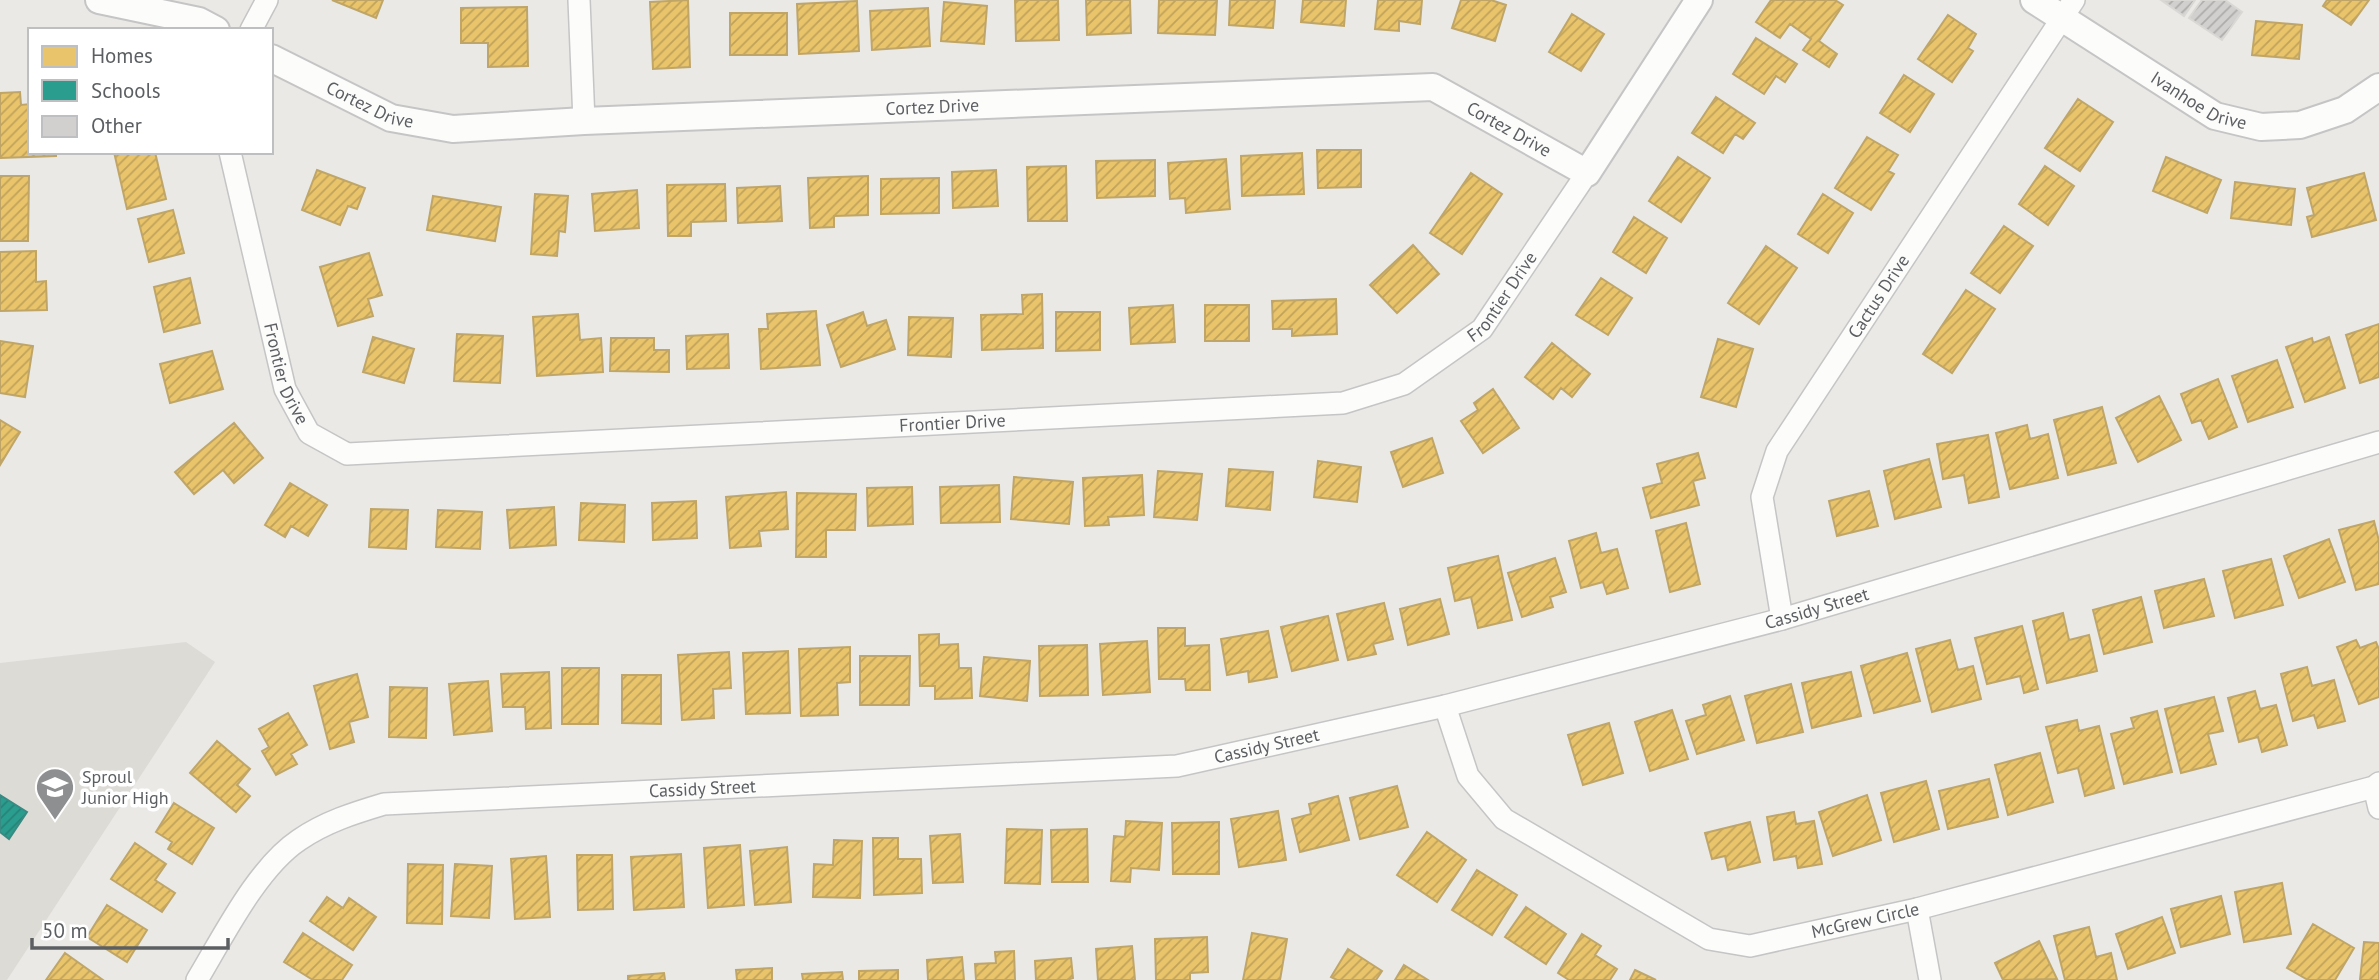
<svg xmlns="http://www.w3.org/2000/svg" width="2379" height="980" font-family="'PT Sans',sans-serif">
<style>
.education{fill:#dddbd6}
.homes{fill:url(#homes-hatch);stroke:#bfa668;stroke-width:2}
.schools{fill:url(#schools-hatch);stroke:#398a82;stroke-width:2}
.building{fill:url(#building-hatch);stroke:#dad8d5;stroke-width:2}
.lines{fill:none;stroke-linecap:round;stroke-linejoin:round}
.minor-casing{stroke:#c5c5c5;stroke-width:24}
.tertiary-casing{stroke:#c5c5c5;stroke-width:30}
.minor{stroke:#fcfcfb;stroke-width:21}
.tertiary{stroke:#fcfcfb;stroke-width:26}
.labels{text-anchor:middle;stroke-width:7;stroke-linejoin:round;paint-order:stroke}
.street-label{font-size:18px;fill:#5c5f62;stroke:#fff}
.poi-label{font-size:18px;fill:#5c5f62;stroke:#fff;text-anchor:start}
</style>
<defs>
<pattern id="homes-hatch" width="6" height="6" patternUnits="userSpaceOnUse" patternTransform="scale(1.75)"><rect width="6" height="6" fill="#e9c46a"/><path d="M-1 1l2-2M0 6l6-6M5 7l2-2" fill="none" stroke="#c0a25b"/></pattern>
<pattern id="schools-hatch" width="6" height="6" patternUnits="userSpaceOnUse" patternTransform="scale(1.75)"><rect width="6" height="6" fill="#2a9d8f"/><path d="M-1 1l2-2M0 6l6-6M5 7l2-2" fill="none" stroke="#278378"/></pattern>
<pattern id="building-hatch" width="6" height="6" patternUnits="userSpaceOnUse" patternTransform="scale(1.75)"><rect width="6" height="6" fill="#d1d0ce"/><path d="M-1 1l2-2M0 6l6-6M5 7l2-2" fill="none" stroke="#adacab"/></pattern>
</defs>
<rect width="100%" height="100%" fill="#eae9e6"/>
<!-- education -->
<path class="education" d="M186,642L215,662L7,980H0V663Z"/>
<!-- homes -->
<path class="homes" d="M332,0H383L376,18Z
M688,0L690,67L653,69L650,2Z
M1015,0H1058L1059,40L1016,41Z
M1086,0H1130L1131,33L1087,35Z
M1159,0H1217L1215,35L1158,33Z
M1230,0H1275L1273,28L1229,25Z
M1303,0H1346L1344,26L1301,22Z
M1378,0H1422L1420,24L1399,21V31L1375,29Z
M1461,0H1491L1506,5L1495,41L1452,28Z
M1771,0H1835L1843,5L1819,41L1837,54L1829,67L1803,50L1811,39L1790,24L1780,38L1756,22Z
M2327,0H2369L2351,25L2323,6Z
M857,1L859,51L799,54L797,4Z
M944,2L987,6L984,44L941,41Z
M527,7L528,66L488,67V43H461V8Z
M928,8L930,46L872,50L870,11Z
M730,13H787V55H730Z
M1572,14L1604,34L1581,71L1549,52Z
M1948,15L1976,34L1968,48L1973,51L1952,82L1918,59Z
M2256,21L2302,25L2299,59L2252,55Z
M1756,38L1797,64L1785,82L1776,76L1764,94L1733,74Z
M1904,75L1934,94L1910,132L1880,113Z
M20,92L21,105L30,104V152H56V156L0,158V93Z
M1716,97L1755,123L1743,139L1735,134L1723,153L1692,133Z
M2078,99L2113,122L2080,171L2045,148Z
M1867,137L1898,155L1888,171L1894,174L1871,210L1835,188Z
M1317,150H1361V187L1318,188Z
M114,152H155L166,199L127,209Z
M1302,153L1304,194L1242,196L1241,156Z
M1678,157L1710,178L1681,222L1649,201Z
M2166,157L2221,180L2207,213L2153,191Z
M1226,159L1230,209L1186,213L1185,198L1170,199L1168,163Z
M1155,160V196L1097,198L1096,161Z
M1066,166L1067,221H1028L1027,167Z
M2045,166L2074,186L2048,225L2019,204Z
M317,170L365,188L357,209L348,206L340,225L302,210Z
M996,170L998,206L953,208L952,172Z
M1471,173L1502,194L1462,254L1430,233Z
M2364,173L2376,220L2312,237L2307,217L2314,215L2307,188Z
M0,176H29L28,241H0Z
M868,176V215L834,216V227L810,228L808,178Z
M939,178V213L881,214V179Z
M2235,182L2295,189L2291,225L2231,218Z
M725,184L726,221L691,222V236H668L667,185Z
M780,186L782,221L738,223L737,188Z
M637,190L639,228L595,231L592,194Z
M535,194L568,196L565,232L559,231L557,256L531,254Z
M1823,194L1853,213L1828,253L1798,234Z
M433,196L501,207L495,241L427,230Z
M173,210L184,253L149,262L138,219Z
M1634,217L1667,238L1646,273L1613,252Z
M2004,226L2033,246L2000,293L1971,273Z
M1413,245L1439,274L1397,313L1370,285Z
M1766,246L1797,268L1759,324L1728,303Z
M36,251V282L46,281L47,310L0,311V252Z
M369,253L382,295L368,299L373,316L338,326L320,267Z
M190,278L200,323L164,332L154,287Z
M1601,278L1632,298L1608,335L1576,315Z
M1966,290L1995,309L1952,373L1923,354Z
M1042,294L1043,348L982,350L981,315L1023,314L1022,295Z
M1336,299L1337,334L1292,336V329H1273L1272,301Z
M1173,305L1175,342L1131,344L1129,308Z
M1205,305H1249V341H1205Z
M816,311L820,365L761,369L759,329H768L767,314Z
M863,312L867,326L886,320L895,349L841,367L827,325Z
M1056,312H1100V350L1056,351Z
M578,314L580,340L601,338L603,372L537,376L533,317Z
M909,317L953,318L951,357L908,355Z
M2379,324V377L2360,383L2346,335Z
M457,334L503,336L500,383L454,381Z
M728,334L729,368L687,369L686,336Z
M373,337L414,349L404,383L363,372Z
M2329,337L2345,388L2305,402L2286,347L2312,338L2313,343Z
M611,338H654V350H669V372L610,371Z
M1718,339L1753,349L1736,407L1701,397Z
M0,341L33,346L25,397L0,393Z
M1552,343L1590,374L1572,397L1561,388L1553,399L1525,377Z
M212,351L223,389L170,403L160,364Z
M2277,360L2293,407L2248,422L2232,376Z
M2218,379L2237,427L2209,439L2201,420L2192,423L2181,394Z
M1493,389L1519,428L1483,453L1461,421L1478,410L1474,403Z
M2159,396L2181,440L2138,462L2116,418Z
M2102,407L2116,463L2068,475L2054,420Z
M0,420L20,432L0,465Z
M234,423L263,458L234,483L223,470L194,494L175,472Z
M2027,425L2030,439L2048,434L2058,478L2010,489L1996,433Z
M1988,435L1999,497L1969,503L1964,475L1943,479L1937,444Z
M1432,438L1443,473L1403,487L1391,452Z
M1698,453L1705,478L1693,481L1699,505L1651,518L1643,488L1662,483L1657,464Z
M1929,459L1941,507L1895,519L1884,471Z
M1318,461L1361,467L1357,502L1314,497Z
M1229,469L1273,472L1270,510L1226,506Z
M1158,471L1202,474L1197,520L1154,517Z
M1142,475L1144,515L1108,517L1109,525L1085,526L1083,478Z
M1014,477L1073,482L1069,524L1011,519Z
M290,483L327,505L308,536L291,526L285,537L265,525Z
M999,485L1000,522L941,523L940,487Z
M912,487L913,524L868,526L867,488Z
M1869,491L1878,526L1837,536L1829,501Z
M786,492L788,529L759,531L761,546L730,548L726,497Z
M797,493L856,494L855,530H826V557H796Z
M696,501L697,538L653,540L652,503Z
M581,503L625,505L624,542L579,540Z
M554,507L556,545L510,548L507,510Z
M371,509L408,510L406,549L369,547Z
M438,510L482,512L480,549L436,547Z
M2374,521L2379,541V584L2356,590L2339,530Z
M1686,523L1700,584L1670,592L1656,531Z
M1596,533L1601,553L1617,549L1628,588L1607,594L1603,582L1581,588L1569,541Z
M2329,539L2345,582L2299,598L2284,556Z
M1498,556L1512,620L1478,628L1471,597L1455,601L1448,568Z
M1555,558L1566,592L1550,597L1553,607L1522,617L1508,573Z
M2271,559L2283,605L2235,618L2223,571Z
M2204,579L2214,616L2164,628L2155,591Z
M2141,597L2152,642L2104,654L2093,610Z
M1440,599L1449,634L1408,645L1400,609Z
M1384,603L1393,639L1373,644L1376,654L1348,660L1337,614Z
M2063,613L2069,640L2089,635L2097,671L2047,683L2033,621Z
M1328,616L1338,660L1292,671L1281,627Z
M2022,626L2038,689L2024,693L2020,676L1987,684L1975,638Z
M1158,628H1185V646L1209,645L1210,690H1186L1185,679H1159Z
M1268,631L1277,677L1249,682L1248,671L1227,675L1221,639Z
M939,634V645L958,644L959,668H971L972,698L935,699V686H920L919,635Z
M1950,640L1958,670L1973,666L1981,699L1932,712L1916,649Z
M2356,640L2360,648L2376,642L2379,649V697L2359,704L2337,647Z
M1147,641L1150,692L1103,695L1100,644Z
M1087,645L1088,695L1040,696L1039,646Z
M850,647V682L837,683L838,715L801,716L799,649Z
M788,651L790,713L746,714L743,653Z
M729,652L731,688L713,689L714,718L682,720L678,655Z
M1907,653L1920,701L1874,713L1861,666Z
M860,656H910L909,705H860Z
M984,657L1030,661L1027,701L980,696Z
M2307,667L2312,686L2334,680L2345,721L2318,728L2314,715L2293,721L2281,674Z
M562,668H599L598,724H562Z
M549,672L551,728L526,729L525,707H503L501,674Z
M1851,672L1861,716L1812,728L1802,683Z
M357,674L368,717L349,722L354,742L330,749L314,686Z
M622,675H661V724L622,723Z
M488,681L492,731L454,735L449,684Z
M1791,684L1803,732L1757,743L1745,696Z
M390,687L427,688L426,738L389,737Z
M2255,691L2260,709L2276,705L2287,745L2262,752L2258,737L2239,742L2228,698Z
M1730,696L1744,740L1697,754L1686,721L1706,715L1703,705Z
M2214,697L2223,731L2208,734L2216,764L2181,773L2165,709Z
M1672,710L1688,759L1650,771L1635,722Z
M2157,711L2172,772L2124,784L2111,734L2134,728L2131,718Z
M288,713L307,745L291,754L297,764L276,775L262,751L269,747L259,729Z
M2077,720L2079,731L2099,726L2114,788L2085,796L2078,768L2058,773L2046,727Z
M1609,723L1623,773L1583,785L1568,735Z
M217,741L250,769L237,785L250,796L236,812L190,773Z
M2040,753L2053,802L2008,815L1995,765Z
M1989,779L1998,817L1948,829L1939,791Z
M1926,781L1939,829L1894,842L1881,793Z
M1397,786L1408,827L1360,839L1350,798Z
M1867,795L1881,840L1833,856L1819,812Z
M1338,796L1349,840L1300,852L1292,819L1311,814L1309,804Z
M174,803L214,828L192,864L168,849L172,842L156,832Z
M1278,811L1286,860L1239,867L1231,819Z
M1794,812L1796,824L1814,821L1822,864L1798,868L1796,856L1774,860L1767,817Z
M1126,821L1162,823L1159,870L1131,868L1130,882L1111,881L1114,836L1125,837Z
M1219,822V874H1173L1172,823Z
M1750,822L1760,862L1728,870L1725,856L1712,859L1705,833Z
M1007,829L1042,830L1040,884L1005,883Z
M1087,829L1088,882H1052L1051,830Z
M1427,832L1466,860L1437,902L1397,875Z
M960,834L963,882L933,883L930,836Z
M873,838H898V859H921L922,893L874,895Z
M834,840L862,841L860,898L813,897L814,864L833,865Z
M135,843L166,864L155,880L175,893L162,912L111,879Z
M740,845L744,905L708,908L704,848Z
M787,847L791,902L755,905L750,851Z
M681,854L684,907L634,910L631,857Z
M577,855H612L613,909L578,910Z
M546,856L550,917L515,919L511,859Z
M408,864L443,865L442,924L407,923Z
M455,864L492,866L489,918L451,916Z
M1477,870L1517,895L1492,935L1452,910Z
M2282,883L2291,934L2244,942L2235,892Z
M2221,896L2230,934L2181,947L2171,909Z
M327,897L343,908L349,898L376,917L353,950L310,921Z
M107,905L147,930L127,962L87,937Z
M1526,907L1566,934L1546,964L1505,937Z
M2162,917L2175,953L2128,969L2116,934Z
M2313,924L2354,948L2335,980H2308L2287,968Z
M2089,927L2096,957L2111,953L2117,980H2065L2054,936Z
M303,933L352,965L342,980H313L284,962Z
M1252,933L1287,939L1280,980H1243Z
M1582,934L1601,946L1595,955L1617,969L1610,980H1569L1558,973Z
M1207,937L1208,972L1190,973V980H1156L1155,939Z
M2039,941L2057,979L2003,980L1995,963Z
M2364,942L2379,943V980H2360Z
M1132,946L1135,980H1098L1096,949Z
M1348,949L1382,971L1376,980H1337L1331,977Z
M1014,951L1015,980H976L975,964L996,963L995,952Z
M65,953L103,980H46Z
M962,957L964,980H928L927,960Z
M1071,958L1073,978L1067,980H1036L1035,961Z
M1404,965L1428,980H1395Z
M772,968V980H737L736,970Z
M898,970V980H859V971Z
M1635,970L1656,980H1630Z
M842,972L843,980H803L802,974Z
M664,973L665,980H628V976Z"/>
<!-- schools -->
<path class="schools" d="M0,795L27,812L9,839L0,832Z"/>
<!-- building -->
<path class="building" d="M2161,0H2195L2184,16Z
M2202,0H2225L2242,12L2222,40L2189,18Z"/>
<g class="lines">
<!-- minor casing -->
<g class="minor-casing">
<g id="minor">
<path d="M579,0L584,121"/>
<path d="M251,30L267,0"/>
<path id="s1" d="M230,152L285,389L309,433L347,454L1343,403L1404,384L1482,329L1587,173"/>
<path id="s2" d="M1782,619L1762,497L1777,451L2074,0"/>
<path id="s3" d="M1445,706L1468,776L1504,819L1709,939L1750,946L1917,909L2374,787L2379,783"/>
<path d="M2374,787L2379,808"/>
<path d="M1917,909L1930,980"/>
<path id="s4" d="M197,980C223,937 257,868 299,840C325,822 354,813 384,804L1177,766L1445,706L1782,619L2379,442"/>
</g>
</g>
<!-- tertiary casing -->
<g class="tertiary-casing">
<g id="tertiary">
<path d="M99,0L199,21L216,30"/>
<path id="s5" d="M2034,0L2215,116L2261,127L2300,125L2345,110L2379,87"/>
<path id="s6" d="M271,58L391,118L453,129L584,121L1433,87L1587,173L1699,0"/>
</g>
</g>
<!-- minor -->
<use href="#minor" class="minor"/>
<!-- tertiary -->
<use href="#tertiary" class="tertiary"/>
</g>
<!-- icons -->
<defs>
<g id="school-pin" transform="scale(2.0125)"><path d="M0 17L-7.5 6A9.5 9.5 0 1 1 7.5 6Z" fill="#8e8f90" stroke="#fff"/><path d="M0-5L7-2L0 1L-7-2ZM-4 1L0 2.5L4 1V4Q0 6-4 4Z" fill="#fff"/></g>
</defs>
<g fill-rule="evenodd">
<use href="#school-pin" x="55" y="787"/>
</g>
<g class="labels">
<!-- street labels -->
<g class="street-label">
<text dy="6" stroke="none"><textPath href="#s5" startOffset="194">Ivanhoe Drive</textPath></text>
<text dy="6" stroke="none"><textPath href="#s6" startOffset="110">Cortez Drive</textPath></text>
<text dy="6" stroke="none"><textPath href="#s6" startOffset="677">Cortez Drive</textPath></text>
<text dy="6" stroke="none"><textPath href="#s6" startOffset="1265">Cortez Drive</textPath></text>
<text dy="6" stroke="none"><textPath href="#s1" startOffset="1531">Frontier Drive</textPath></text>
<text dy="6" stroke="none"><textPath href="#s2" startOffset="357">Cactus Drive</textPath></text>
<text dy="6" stroke="none"><textPath href="#s1" startOffset="229">Frontier Drive</textPath></text>
<text dy="6" stroke="none"><textPath href="#s1" startOffset="943">Frontier Drive</textPath></text>
<text dy="6" stroke="none"><textPath href="#s4" startOffset="1720">Cassidy Street</textPath></text>
<text dy="6" stroke="none"><textPath href="#s4" startOffset="1153">Cassidy Street</textPath></text>
<text dy="6" stroke="none"><textPath href="#s4" startOffset="586">Cassidy Street</textPath></text>
<text dy="6" stroke="none"><textPath href="#s3" startOffset="527">McGrew Circle</textPath></text>
</g>
<!-- poi labels -->
<g class="poi-label">
<text x="82" y="783">Sproul<tspan x="82" dy="21">Junior High</tspan></text>
</g>
</g>
<!-- legend -->
<rect x="28" y="28" width="245" height="126" fill="#ffffff" stroke="#bebfc0" stroke-width="2"/>
<rect x="42" y="46" width="35" height="21" fill="#e9c46a" stroke="#bebfc0" stroke-width="2"/>
<text x="91" y="63" font-size="21" fill="#5c5f62">Homes</text>
<rect x="42" y="80" width="35" height="21" fill="#2a9d8f" stroke="#bebfc0" stroke-width="2"/>
<text x="91" y="98" font-size="21" fill="#5c5f62">Schools</text>
<rect x="42" y="116" width="35" height="21" fill="#d1d0ce" stroke="#bebfc0" stroke-width="2"/>
<text x="91" y="133" font-size="21" fill="#5c5f62">Other</text>
<!-- scale -->
<path d="M32 938v10h196v-10" fill="none" stroke="#5c5f62" stroke-width="3.5"/>
<text x="42" y="938" font-size="21" fill="#5c5f62" stroke="#ffffff" stroke-width="5" paint-order="stroke">50 m</text>
</svg>
